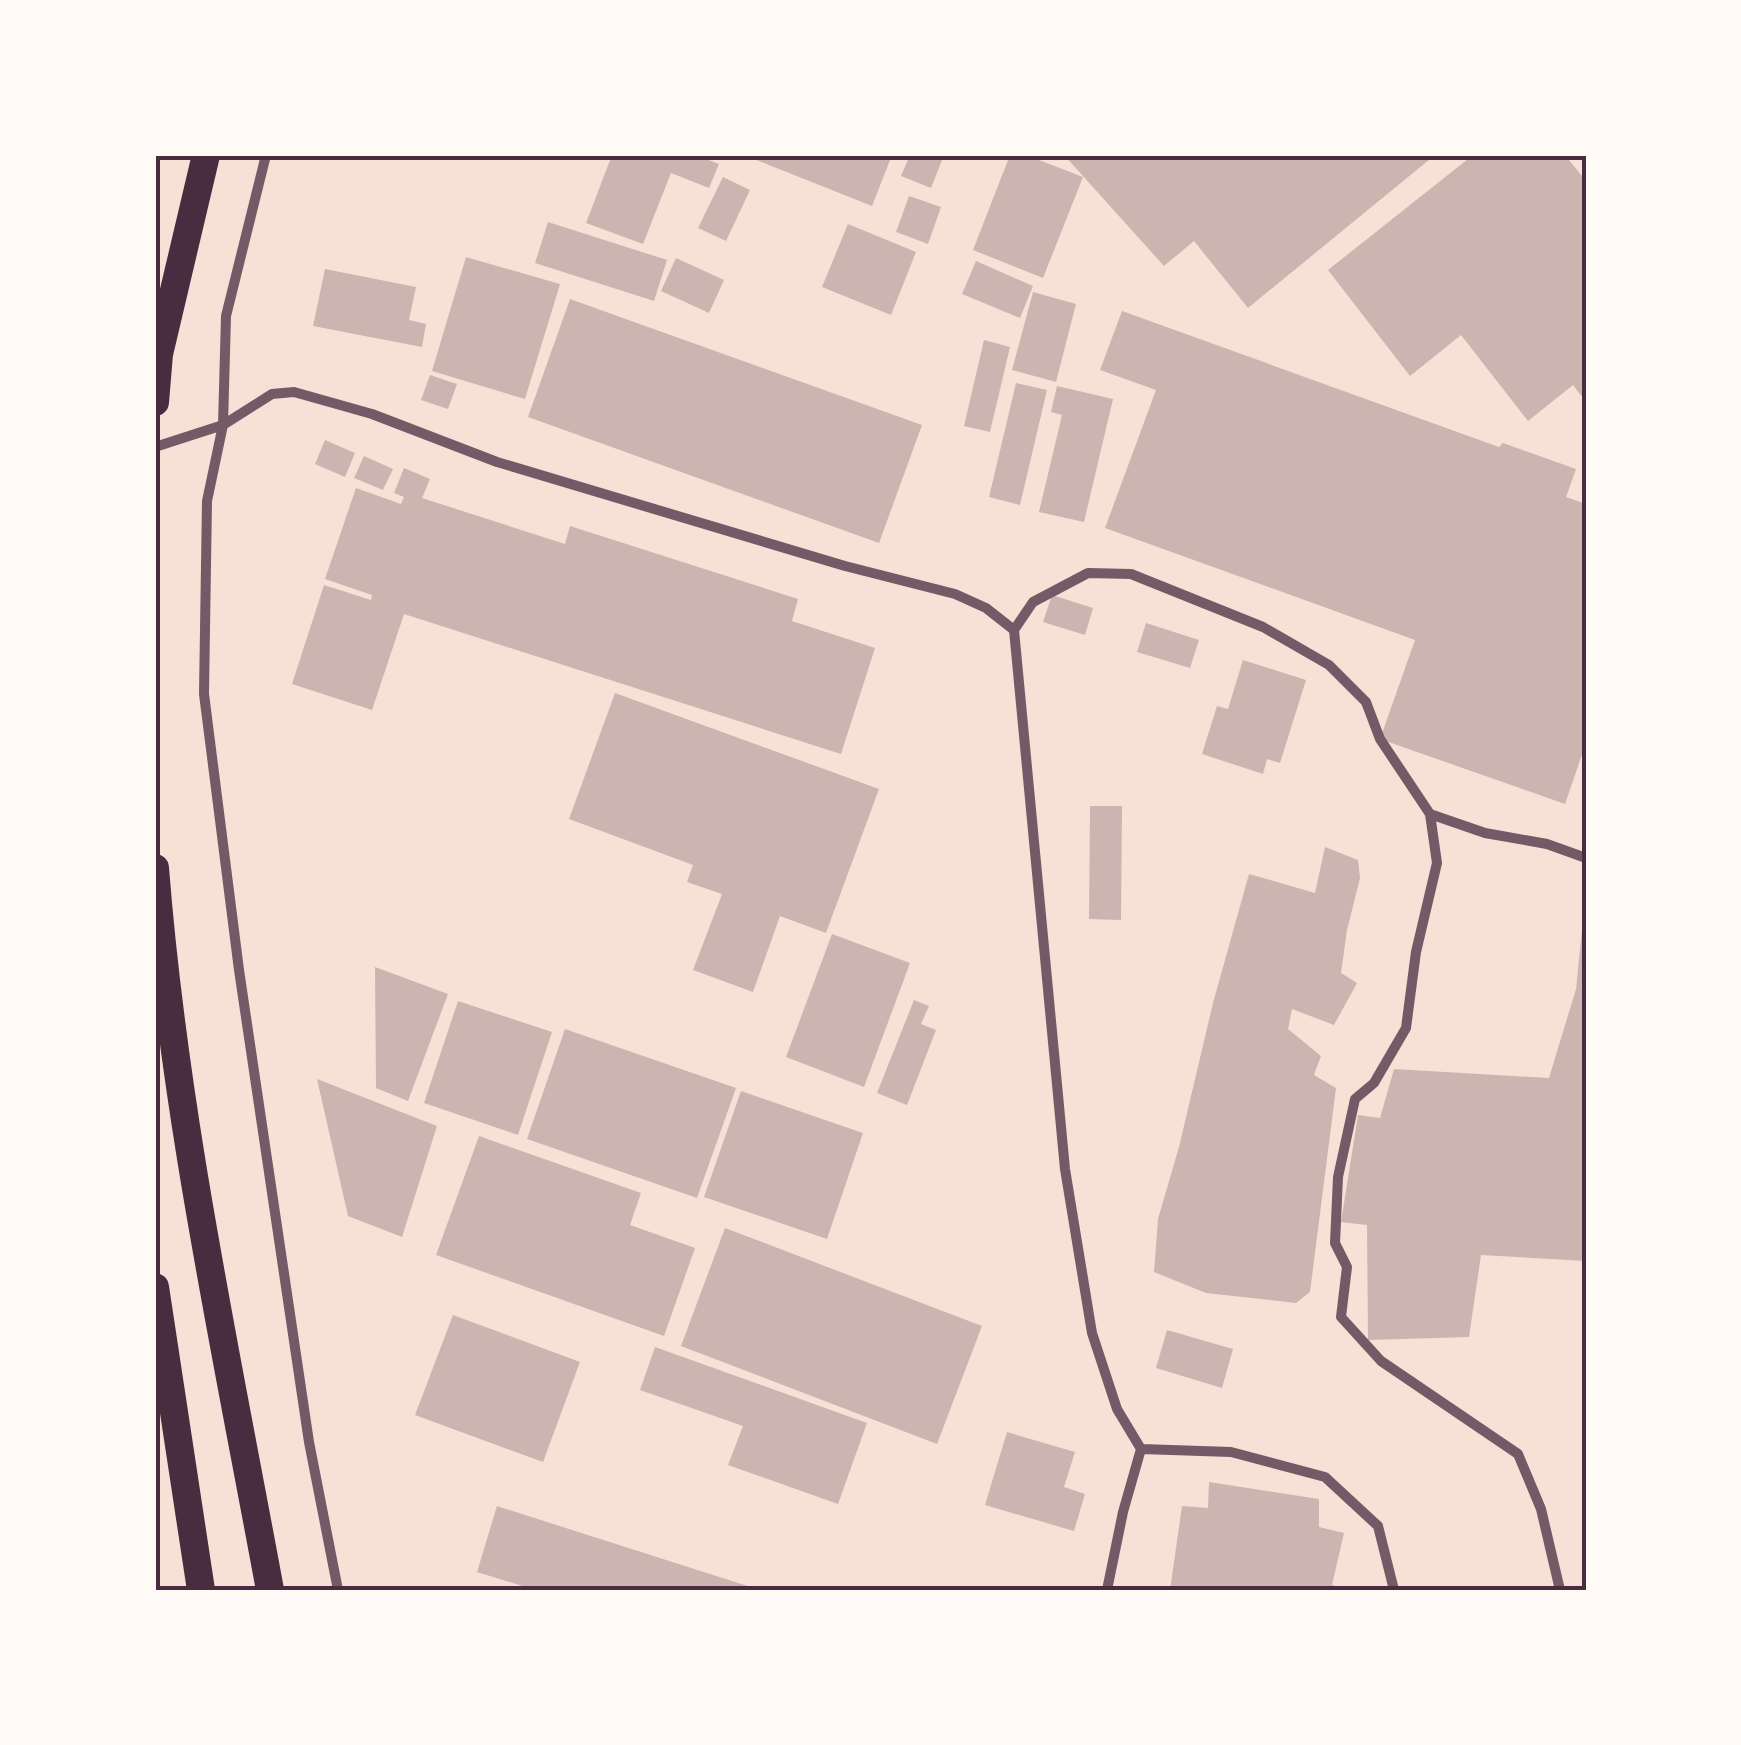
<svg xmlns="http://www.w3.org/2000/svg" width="1741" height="1745" font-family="Lora,serif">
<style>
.building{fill:#ccb4b1}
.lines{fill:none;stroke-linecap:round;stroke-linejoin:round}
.minor{stroke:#755966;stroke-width:10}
.trunk{stroke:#4a2c40;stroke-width:28}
.neatline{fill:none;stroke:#4a2c40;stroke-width:4}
</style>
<rect width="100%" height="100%" fill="#f7e1d7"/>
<!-- building -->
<path class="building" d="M612,155H696L719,164L709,188L671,173L643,244L586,223Z
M744,155H892L872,206Z
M910,155H944L931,188L901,176Z
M1010,155H1026L1083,177L1043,278L973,250Z
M1064,155H1435L1248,308L1194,241L1164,266Z
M1473,155H1565L1586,181V402L1573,385L1528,421L1461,335L1410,376L1328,270Z
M723,177L750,190L726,241L698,228Z
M909,196L941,207L928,244L896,232Z
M548,222L667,260L654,301L535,263Z
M848,224L916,252L891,315L822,287Z
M466,257L560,284L525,399L432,371Z
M676,258L724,280L709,313L661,291Z
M976,261L1033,286L1020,318L962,294Z
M325,269L416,287L409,320L426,324L422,347L313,326Z
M1033,292L1076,304L1056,382L1012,370Z
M570,299L922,425L879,543L528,417Z
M1122,311L1499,447L1503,443L1576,469L1566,497L1586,504V743L1565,804L1380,739L1415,640L1105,528L1156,390L1100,370Z
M984,340L1010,347L990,432L964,426Z
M430,375L457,384L448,409L421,400Z
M1016,383L1047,390L1020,505L989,497Z
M1057,386L1113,399L1084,522L1039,512L1062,415L1051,412Z
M325,440L355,453L345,477L315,464Z
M364,456L393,469L383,490L354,478Z
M404,468L430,479L422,498L565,544L570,526L798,599L792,621L875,648L841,754L404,614L372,710L292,684L324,585L371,600L372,595L325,579L356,488L401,504L404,497L394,493Z
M1052,595L1093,608L1085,635L1043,622Z
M1146,623L1199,640L1190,668L1137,652Z
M1243,660L1306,680L1280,763L1267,759L1263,774L1202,754L1217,706L1228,709Z
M615,693L879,789L826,933L780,916L753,992L693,970L722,894L687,882L693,865L569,819Z
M1090,806H1122L1121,920L1089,919Z
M1325,847L1358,860L1360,878L1347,930L1341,973L1357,983L1334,1025L1292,1009L1288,1029L1321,1056L1314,1075L1336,1088L1310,1292L1296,1303L1206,1293L1154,1272L1158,1219L1179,1147L1213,1003L1249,874L1315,893Z
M1583,920H1586V1261L1481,1255L1469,1337L1368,1340L1367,1225L1341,1222L1358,1115L1380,1118L1394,1069L1549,1078L1576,989Z
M832,934L910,963L864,1087L786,1057Z
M375,967L448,994L408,1101L376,1088Z
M914,1000L929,1006L921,1024L936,1030L907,1105L877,1093Z
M458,1001L552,1032L518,1135L424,1103Z
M565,1029L736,1088L697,1198L527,1139Z
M317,1079L437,1126L402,1237L348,1216Z
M741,1091L863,1133L827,1239L704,1197Z
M479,1136L641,1193L630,1225L695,1248L664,1336L436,1255Z
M725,1228L982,1326L937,1444L681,1346Z
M453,1315L580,1362L543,1462L415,1415Z
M1167,1330L1233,1349L1222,1388L1156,1368Z
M655,1347L867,1423L838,1504L728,1465L743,1426L640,1390Z
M1007,1432L1075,1452L1064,1487L1085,1494L1074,1531L985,1505Z
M1209,1482L1319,1499V1527L1344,1533L1332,1585L1348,1590H1170L1182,1506L1208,1508Z
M497,1506L757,1589V1590H535L477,1572Z"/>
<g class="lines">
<!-- minor -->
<path class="minor" d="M266,155L226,316L223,425L207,501L204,694L239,970L309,1442L338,1590
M155,447L223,425L272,394L294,392L372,414L497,462L845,566L955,594L986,608L1014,630L1065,1169L1092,1333L1117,1409L1141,1449L1231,1452L1325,1477L1378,1526L1394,1590
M1014,630L1033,602L1088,573L1131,574L1263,627L1329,665L1366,702L1380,739L1430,814L1437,863L1416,952L1406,1028L1374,1083L1355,1099L1338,1177L1335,1243L1347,1267L1341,1317L1381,1361L1518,1454L1541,1509L1560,1590
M1430,814L1485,833L1547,844L1586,858
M1107,1590L1123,1512L1141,1449"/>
<!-- trunk -->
<path class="trunk" d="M155,402L159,354L206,155
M155,868C174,1111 226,1351 270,1590
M155,1287L201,1590"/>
</g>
<!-- border -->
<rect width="1741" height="1745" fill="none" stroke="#fffaf5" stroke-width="315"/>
<rect x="158" y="158" width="1426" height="1430" class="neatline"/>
</svg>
